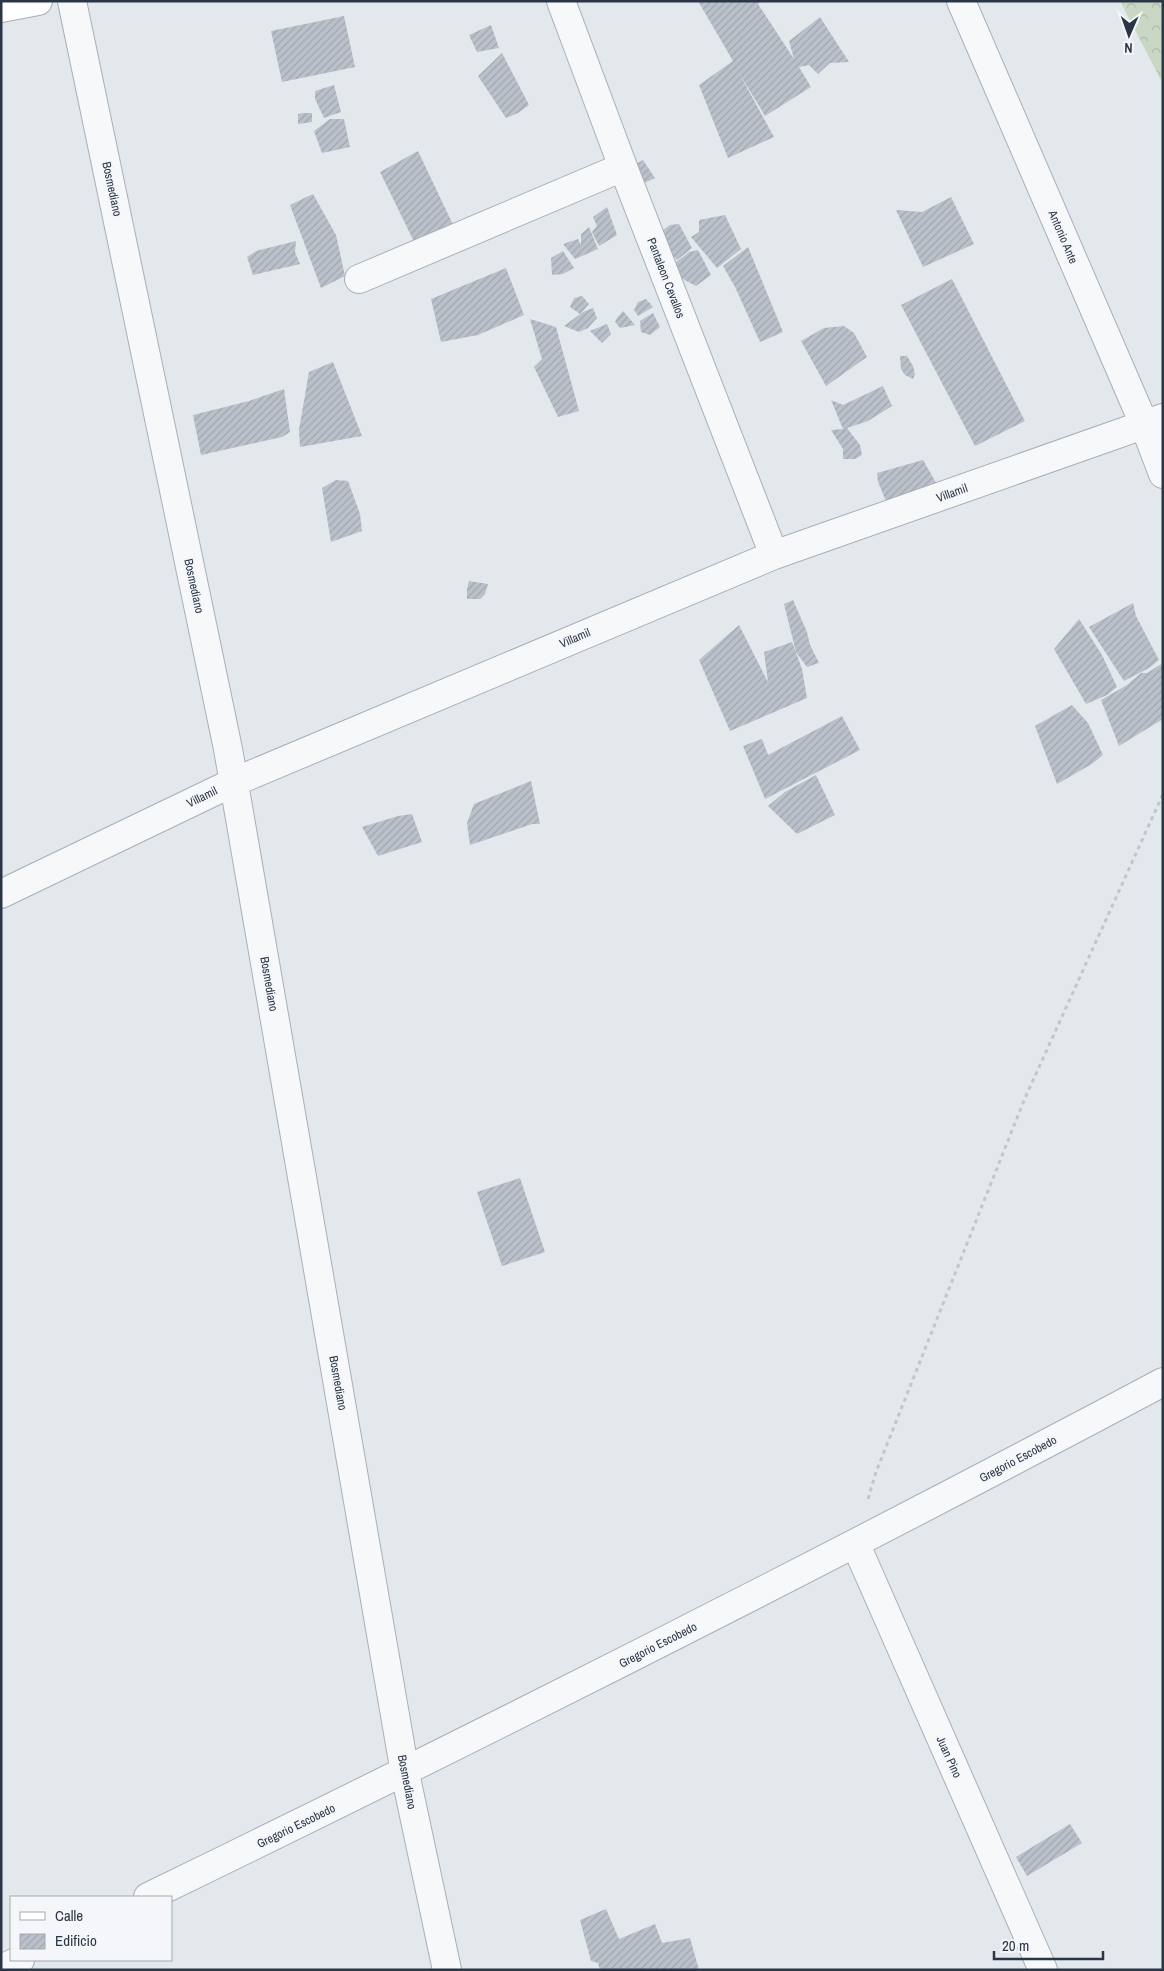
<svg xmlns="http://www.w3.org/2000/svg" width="1164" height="1971" font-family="'Archivo Narrow',sans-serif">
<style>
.forest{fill:url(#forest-crowns)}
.building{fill:url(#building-hatch)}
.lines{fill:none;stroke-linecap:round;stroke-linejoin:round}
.street-casing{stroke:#a8afb7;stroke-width:30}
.secondary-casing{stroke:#a8afb7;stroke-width:30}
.path{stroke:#c2c6cb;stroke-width:3;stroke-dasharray:4 4;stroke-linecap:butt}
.street{stroke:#f7f8fa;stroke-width:28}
.secondary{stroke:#fff;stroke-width:28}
.labels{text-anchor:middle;stroke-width:4;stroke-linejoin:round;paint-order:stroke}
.street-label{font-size:12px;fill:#2a3646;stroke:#f4f6f9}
</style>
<defs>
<pattern id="forest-crowns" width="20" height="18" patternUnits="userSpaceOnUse" patternTransform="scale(1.25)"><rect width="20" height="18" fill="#cad7c4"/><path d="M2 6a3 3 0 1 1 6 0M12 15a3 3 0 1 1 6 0" fill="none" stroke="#aeb9aa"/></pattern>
<pattern id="building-hatch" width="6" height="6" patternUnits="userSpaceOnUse" patternTransform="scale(1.25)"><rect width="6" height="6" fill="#bac1ca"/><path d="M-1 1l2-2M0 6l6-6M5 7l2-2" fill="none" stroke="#a0a6af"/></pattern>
</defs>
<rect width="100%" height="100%" fill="#e3e8ec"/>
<!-- forest -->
<path class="forest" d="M1120,1H1163V84Z"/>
<!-- building -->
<path class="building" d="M698,1H761L758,4L794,59L789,41L820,17L849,62L830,63L818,74L809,65L799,67L811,87L765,116L739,73L774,137L728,158L699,85L733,61Z
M344,16L355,67L282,82L271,31Z
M491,25L499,48L477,52L469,35Z
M502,53L529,105L518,113L506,118L478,76Z
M334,85L341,112L324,118L315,99V91Z
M304,113H312V122L298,124V114Z
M330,119H344L350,147L322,153L314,131Z
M418,151L456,231L419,252L380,172Z
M643,160L655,178L640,185L634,165Z
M313,194L336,235L345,276L321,288L290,205Z
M951,197L974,244L923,267L896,210L922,212Z
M607,207L617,235L599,246L592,232L597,226L593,217Z
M725,215L741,249L717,268L691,237L699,232V220Z
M679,224L692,248L677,260L655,236L670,225Z
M589,227L598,249L575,259L563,244L578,239L581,245V234Z
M296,241L295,252L300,264L253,275L247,257L256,251Z
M748,247L783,332L760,342L735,287L723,266Z
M698,250L711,275L696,286L681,278L675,263L689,252Z
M563,251L574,268L563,274L552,275L551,258Z
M506,268L524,315L478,335L441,342L431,299Z
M952,279L1025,421L975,446L901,305Z
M582,296L589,304L580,314L570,307L574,298Z
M646,299L653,307L638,316L634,310L638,302Z
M593,308L597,318L588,328L579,332L564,326L583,312Z
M623,311L635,325L620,328L615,322L617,318Z
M653,313L660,327L650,335L641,332L640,321Z
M530,319L556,327L579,411L558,417L534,367L542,359Z
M607,324L611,334L602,343L590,331Z
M844,326L854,333L867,357L826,386L801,341L824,328Z
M900,356H907L913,366L915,374L913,379L905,375L901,369Z
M333,362L362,436L300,447L299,430L309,372Z
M883,386L892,406L868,421L847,428L860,445L862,455L855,459H843V449L831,430L843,429L831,400L843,405Z
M284,389L290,432L282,437L201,455L193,415L249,401Z
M923,460L939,488L890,511L878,482L877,473Z
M336,480L348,481L360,514L362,531L331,542L322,488Z
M469,581L488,584L485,594L480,599H467V589Z
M793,600L807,632L810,645L819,663L807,667L796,652L784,604Z
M1133,603L1136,616L1159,660L1149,668L1124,681L1089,627Z
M1079,619L1102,655L1117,687L1107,695L1086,704L1054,649Z
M739,625L768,682L764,652L792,642L802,669L807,698L730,731L699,660Z
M1163,663V719L1119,746L1101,700L1127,685L1141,673H1147Z
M1072,705L1088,723L1103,755L1092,764L1057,784L1035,726Z
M842,716L860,750L765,799L743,746L762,739L768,755Z
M816,775L835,815L797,834L768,806L785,792Z
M531,781L540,824H532L470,845L467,823L474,804Z
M412,814L422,842L378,856L362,827L398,816Z
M520,1178L545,1252L502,1266L477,1192Z
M1070,1824L1082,1843L1027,1876L1016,1857Z
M606,1909L619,1939L655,1924L662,1943L690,1938L699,1970H600L598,1963L591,1961L580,1920Z"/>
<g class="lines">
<!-- street casing -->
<g class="street-casing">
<path id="street" d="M72,1L228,749L405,1773L447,1970
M561,1L623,167L774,555
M961,1L1144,424L1163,474
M359,279L623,167
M1,894L234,782L774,555L1163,418
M856,1545L1043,1970
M148,1897C490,1731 828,1560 1163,1382
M1,1969L20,1960"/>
</g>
<!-- secondary casing -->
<g class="secondary-casing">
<path id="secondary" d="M1,8L38,1"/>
</g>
<!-- path -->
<path class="path" d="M868,1499L876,1472L1025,1098L1163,794"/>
<!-- street -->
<use href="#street" class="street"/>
<!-- secondary -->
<use href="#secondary" class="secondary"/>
</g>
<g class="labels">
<!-- street labels -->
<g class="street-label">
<text transform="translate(112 189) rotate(78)" y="4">Bosmediano</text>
<text transform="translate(1063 237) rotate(67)" y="4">Antonio Ante</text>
<text transform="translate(666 278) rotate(69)" y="4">Pantaleon Cevallos</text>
<text transform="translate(952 493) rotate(-20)" y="4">Villamil</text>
<text transform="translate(194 586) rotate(78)" y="4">Bosmediano</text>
<text transform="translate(575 638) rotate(-23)" y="4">Villamil</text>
<text transform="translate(202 797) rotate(-26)" y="4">Villamil</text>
<text transform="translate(269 984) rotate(80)" y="4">Bosmediano</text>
<text transform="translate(338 1383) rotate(80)" y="4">Bosmediano</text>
<text transform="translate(1018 1459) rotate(-28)" y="4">Gregorio Escobedo</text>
<text transform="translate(658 1645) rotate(-27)" y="4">Gregorio Escobedo</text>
<text transform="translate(949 1757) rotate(66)" y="4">Juan Pino</text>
<text transform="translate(407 1782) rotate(79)" y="4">Bosmediano</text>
<text transform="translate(296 1826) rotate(-26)" y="4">Gregorio Escobedo</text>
</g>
</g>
<!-- border -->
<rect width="1164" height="1971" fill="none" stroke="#2a3646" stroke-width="5"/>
<!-- legend -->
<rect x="10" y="1896" width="162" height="65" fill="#f4f6f9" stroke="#a3a9b1"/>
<rect x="20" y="1912" width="25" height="8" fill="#ffffff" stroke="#a3a9b1"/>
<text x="55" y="1921" font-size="15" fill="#2a3646">Calle</text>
<rect x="20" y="1934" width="25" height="15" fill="url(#building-hatch)" stroke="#a3a9b1"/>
<text x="55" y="1946" font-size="15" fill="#2a3646">Edificio</text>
<!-- north arrow -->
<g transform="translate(1129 35) rotate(182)" stroke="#f4f6f9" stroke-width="4" paint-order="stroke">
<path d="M0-4L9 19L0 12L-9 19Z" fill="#2a3646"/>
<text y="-8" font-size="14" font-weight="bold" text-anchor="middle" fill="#2a3646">N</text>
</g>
<!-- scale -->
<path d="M994 1951v8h109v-8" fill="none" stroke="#2a3646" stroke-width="2.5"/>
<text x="1002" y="1951" font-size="15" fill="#2a3646" stroke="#f4f6f9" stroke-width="4" paint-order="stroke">20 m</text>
</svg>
